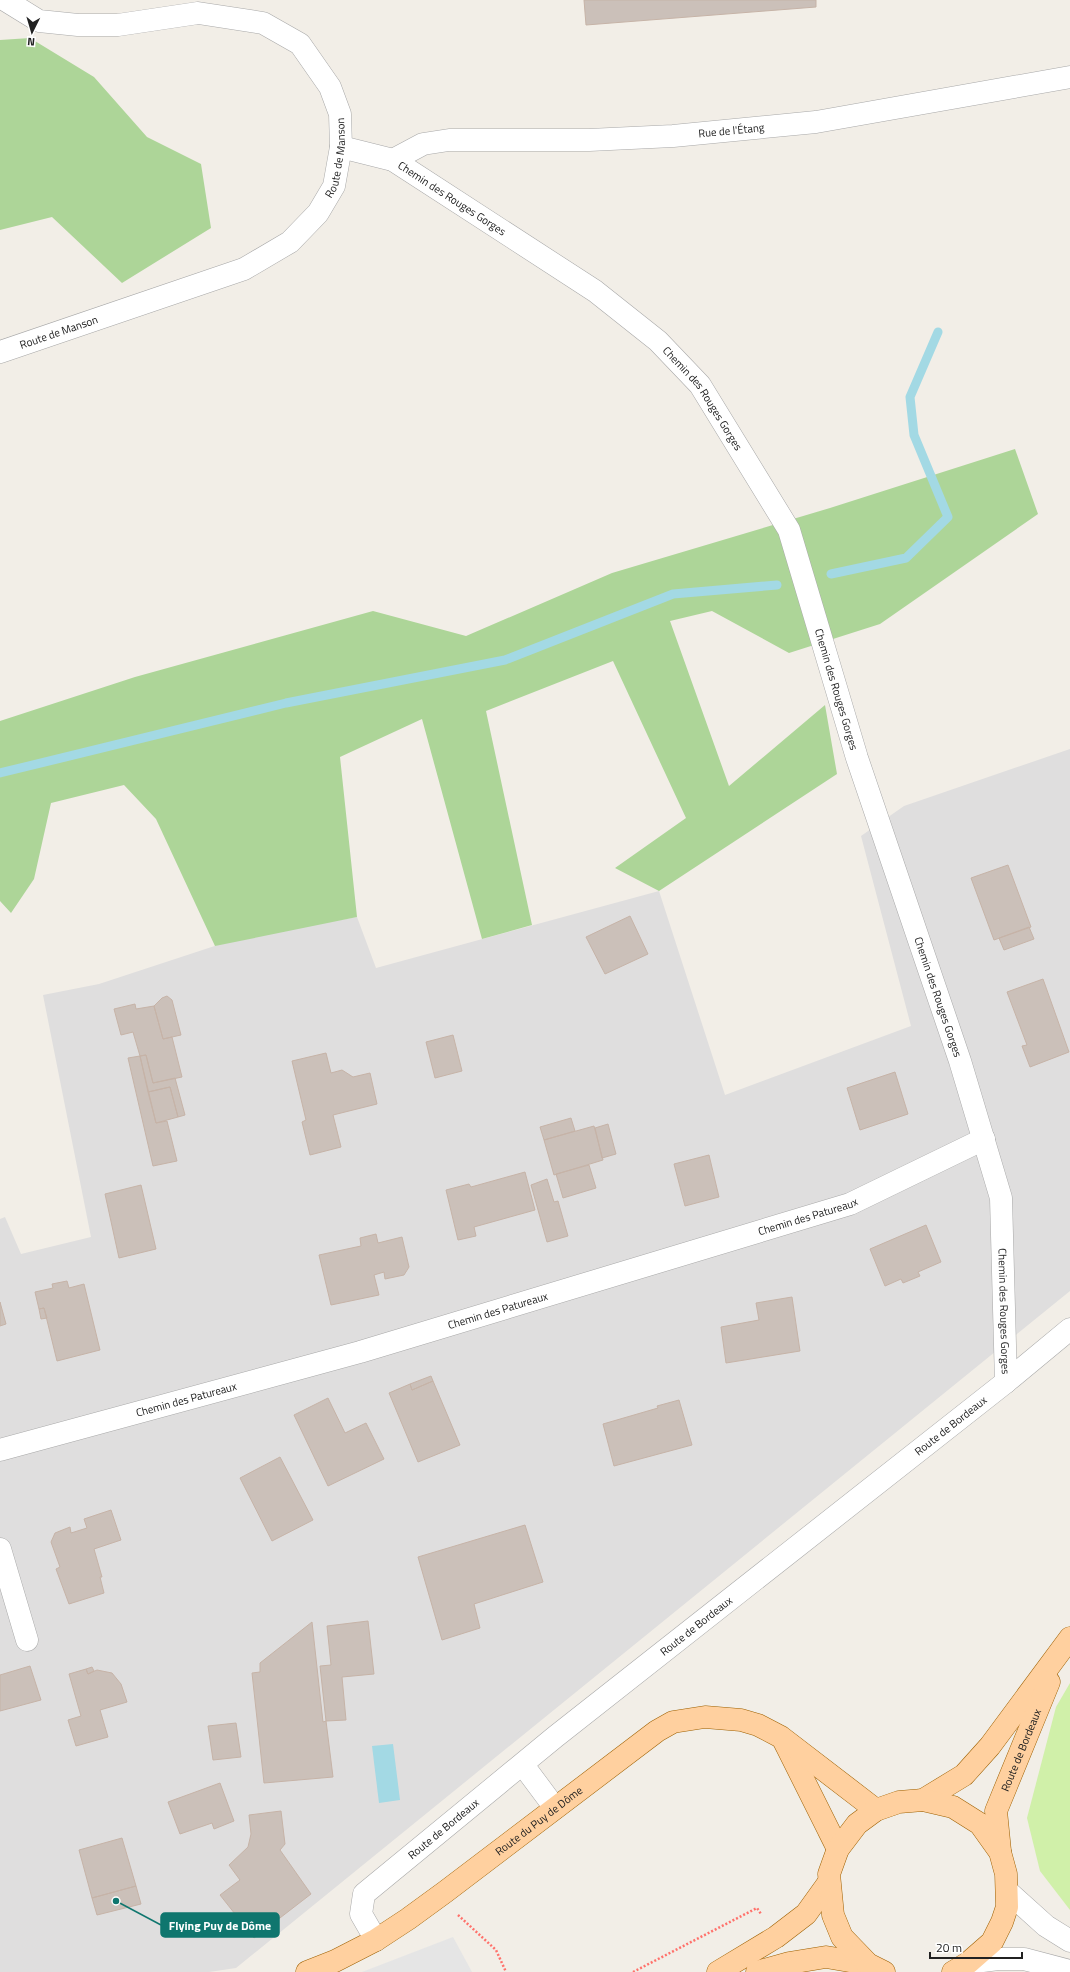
<svg xmlns="http://www.w3.org/2000/svg" width="1070" height="1972" font-family="'Titillium Web',sans-serif">
<style>
.residential{fill:#dfdede}
.grass{fill:#d0f0a9}
.forest{fill:#add598}
.parking{fill:#e5e5e5}
.water{fill:#a3d9e4}
.lines{fill:none;stroke-linecap:round;stroke-linejoin:round}
.stream{stroke:#a3d9e4;stroke-width:9}
.building{fill:#cbc0b9;stroke:#c6b3a7}
.minor-casing{stroke:#a8a8a8;stroke-width:23}
.major-casing{stroke:#9e6000;stroke-width:23}
.path{stroke:#ff716b;stroke-width:2.5;stroke-dasharray:2 2;stroke-linecap:butt}
.minor{stroke:#fff;stroke-width:22}
.major{stroke:#ffd09f;stroke-width:22}
.labels{text-anchor:middle;stroke-width:3;stroke-linejoin:round;paint-order:stroke}
.street-label{font-size:11px;fill:#212121;stroke:#fff}
.leader{fill:none;stroke:#0f766e;stroke-width:1.5}
.callout-dot{fill:#0f766e;stroke:#fff;stroke-width:1.5}
.callout{fill:#0f766e;stroke:#0f766e;stroke-width:1.5}
.callout-label{font-size:12px;text-anchor:middle;font-weight:bold;fill:#fff}
</style>
<rect width="100%" height="100%" fill="#f2eee7"/>
<!-- residential -->
<path class="residential" d="M1070,749V1291L236,1968L209,1972H0V1219L5,1217L21,1254L91,1237L43,995L99,984L239,938L357,917L376,968L659,891L725,1095L911,1026L861,836L904,806Z"/>
<!-- grass -->
<path class="grass" d="M1070,1683V1910L1040,1871L1027,1818L1056,1707Z"/>
<!-- forest -->
<path class="forest" d="M30,38L94,77L147,137L201,164L211,228L122,283L52,217L0,230V40Z
M1015,449L1038,514L880,624L789,653L712,611L670,621L729,786L825,705L837,774L659,891L615,868L686,818L613,661L486,711L532,925L482,939L422,719L340,757L357,917L215,946L156,819L124,785L51,803L34,879L11,913L0,901V721L135,677L373,611L466,636L612,573L830,508Z"/>
<!-- parking -->
<path class="parking" d="M453,1937L472,1972H362Z"/>
<!-- water -->
<path class="water" d="M393,1744L400,1800L379,1803L372,1746Z"/>
<g class="lines">
<!-- stream -->
<path class="stream" d="M831,574L906,558L948,517L914,435L910,397L938,332
M0,773L286,703L505,660L673,594L777,585"/>
</g>
<!-- building -->
<path class="building" d="M584,0H816V7L586,25Z
M1008,865L1031,927L994,940L971,878Z
M630,916L648,954L605,974L586,937Z
M1029,927L1034,939L1004,950L999,938Z
M1043,979L1069,1052L1030,1067L1022,1046L1027,1045L1007,992Z
M167,996L172,1000L181,1035L163,1039L154,1006L162,998Z
M135,1004L136,1009L154,1006L163,1039L172,1037L182,1077L153,1083L146,1055L140,1056L133,1032L121,1035L114,1009Z
M453,1035L462,1071L435,1078L426,1042Z
M326,1053L331,1073L342,1070L353,1077L370,1073L377,1104L333,1115L341,1147L310,1155L302,1122L306,1120L292,1061Z
M146,1055L153,1083L175,1078L185,1115L178,1117L170,1087L148,1092L140,1056Z
M140,1056L156,1123L167,1121L177,1161L153,1166L128,1058Z
M895,1072L908,1114L860,1130L847,1088Z
M170,1087L178,1117L156,1123L148,1092Z
M571,1118L575,1131L544,1140L540,1127Z
M608,1124L616,1154L602,1158L595,1128Z
M594,1126L603,1160L554,1175L544,1140Z
M709,1155L719,1197L685,1206L674,1164Z
M589,1165L596,1188L563,1198L556,1174Z
M525,1172L535,1210L474,1227L476,1236L458,1240L446,1190L469,1184L471,1187Z
M547,1179L554,1202L558,1201L568,1236L547,1242L531,1185Z
M141,1185L156,1249L119,1258L105,1194Z
M926,1225L941,1262L918,1272L920,1276L903,1283L901,1279L885,1286L870,1249Z
M376,1234L378,1243L402,1237L409,1267L404,1275L385,1279L384,1272L374,1275L379,1295L331,1305L319,1255L361,1246L360,1238Z
M67,1281L69,1288L84,1284L100,1350L57,1361L44,1308L39,1309L35,1292L53,1288L52,1284Z
M792,1297L800,1351L726,1363L721,1327L759,1320L756,1303Z
M0,1302L6,1324L0,1326Z
M44,1308L47,1318L41,1319L39,1309Z
M431,1376L433,1381L412,1390L410,1384Z
M433,1381L460,1445L418,1462L389,1393L410,1384L412,1390Z
M328,1398L345,1433L366,1423L384,1459L328,1486L294,1415Z
M679,1400L692,1445L614,1466L603,1424L658,1408L657,1406Z
M280,1457L313,1520L272,1541L240,1478Z
M111,1510L121,1540L94,1549L102,1577H100L104,1593L69,1604L56,1569L60,1567L51,1542L55,1533L70,1527L71,1533L87,1528L84,1519Z
M525,1525L543,1582L474,1604L480,1628L442,1640L418,1557Z
M368,1621L374,1674L342,1677L346,1720L326,1721L320,1666L331,1665L327,1626Z
M312,1622L323,1722L326,1721L333,1777L264,1783L252,1673L260,1672V1663Z
M30,1666L41,1700L0,1711V1675Z
M92,1667L94,1671L88,1674L86,1669Z
M86,1669L88,1674L97,1670L112,1673L121,1684L127,1702L100,1710L108,1737L76,1746L68,1720L81,1716L69,1674Z
M236,1723L241,1757L213,1760L208,1726Z
M220,1783L234,1821L214,1829L212,1823L180,1834L168,1802Z
M281,1811L285,1844L280,1850L311,1894L254,1938L220,1895L240,1880L229,1865L248,1847L251,1834L249,1815Z
M122,1838L136,1886L92,1898L79,1850Z
M136,1886L141,1904L97,1915L92,1898Z"/>
<g class="lines">
<!-- minor casing -->
<g class="minor-casing">
<g id="minor">
<path id="s1" d="M341,147L393,160L595,291L658,341L700,385L789,530L857,758L960,1061L1001,1198L1006,1382"/>
<path id="s2" d="M393,160L423,144L449,140H589L673,136L816,122L1070,77"/>
<path id="s3" d="M0,352L244,269L290,242L318,213L334,186L341,147L340,114L330,87L300,44L263,23L198,13L118,25H78L39,21L5,0"/>
<path id="s4" d="M0,1450L360,1352L850,1204L984,1139"/>
<path d="M0,1549L27,1640"/>
<path d="M523,1765L555,1808"/>
<path d="M1007,1891L1046,1926L1070,1941"/>
<path id="s5" d="M376,1940L361,1914L364,1894L555,1737L1006,1382L1070,1329"/>
<path d="M968,1963L998,1959H1024L1070,1971"/>
</g>
</g>
<!-- major casing -->
<g class="major-casing">
<g id="major">
<path d="M784,1741L838,1849"/>
<path d="M923,1800L964,1775L990,1746L1070,1638"/>
<path id="s6" d="M1000,1851L996,1811L1049,1682"/>
<path id="s7" d="M307,1972L335,1961L376,1940L408,1919L445,1892L657,1731L673,1722L705,1717L741,1720L758,1725L781,1737L876,1810"/>
<path d="M718,1972L776,1937L806,1914L829,1882"/>
<path d="M757,1972L789,1963L826,1957L868,1964"/>
<path d="M884,1972L868,1964L842,1937L833,1915L829,1874L838,1849L857,1824L876,1810L899,1802L923,1800L953,1807L980,1824L1000,1852L1006,1874L1007,1907L1002,1922L992,1942L968,1963L953,1972"/>
</g>
</g>
<!-- path -->
<path class="path" d="M458,1915L496,1950L506,1972
M633,1972L757,1908L761,1914"/>
<!-- minor -->
<use href="#minor" class="minor"/>
<!-- major -->
<use href="#major" class="major"/>
</g>
<g class="labels">
<!-- street labels -->
<g class="street-label">
<text dy="4" stroke="none"><textPath href="#s2" startOffset="343">Rue de l'Étang</textPath></text>
<text dy="4" stroke="none"><textPath href="#s3" startOffset="411">Route de Manson</textPath></text>
<text dy="4" stroke="none"><textPath href="#s1" startOffset="124">Chemin des Rouges Gorges</textPath></text>
<text dy="4" stroke="none"><textPath href="#s3" startOffset="62">Route de Manson</textPath></text>
<text dy="4" stroke="none"><textPath href="#s1" startOffset="448">Chemin des Rouges Gorges</textPath></text>
<text dy="4" stroke="none"><textPath href="#s1" startOffset="772">Chemin des Rouges Gorges</textPath></text>
<text dy="4" stroke="none"><textPath href="#s1" startOffset="1096">Chemin des Rouges Gorges</textPath></text>
<text dy="4" stroke="none"><textPath href="#s4" startOffset="841">Chemin des Patureaux</textPath></text>
<text dy="4" stroke="none"><textPath href="#s4" startOffset="517">Chemin des Patureaux</textPath></text>
<text dy="4" stroke="none"><textPath href="#s1" startOffset="1420">Chemin des Rouges Gorges</textPath></text>
<text dy="4" stroke="none"><textPath href="#s4" startOffset="193">Chemin des Patureaux</textPath></text>
<text dy="4" stroke="none"><textPath href="#s5" startOffset="801">Route de Bordeaux</textPath></text>
<text dy="4" stroke="none"><textPath href="#s5" startOffset="477">Route de Bordeaux</textPath></text>
<text dy="4" stroke="none"><textPath href="#s6" startOffset="106">Route de Bordeaux</textPath></text>
<text dy="4" stroke="none"><textPath href="#s7" startOffset="278">Route du Puy de Dôme</textPath></text>
<text dy="4" stroke="none"><textPath href="#s5" startOffset="153">Route de Bordeaux</textPath></text>
</g>
</g>
<!-- callouts -->
<path class="leader" d="M116 1901L161 1925"/>
<circle class="callout-dot" cx="116" cy="1901" r="4"/>
<rect class="callout" x="161" y="1913" width="118" height="24" rx="4"/>
<g class="callout-label">
<text x="220" y="1930">Flying Puy de Dôme</text>
</g>
<!-- north arrow -->
<g transform="translate(32 32) rotate(185)" stroke="#ffffff" stroke-width="3" paint-order="stroke">
<path d="M0-3L7 15L0 10L-7 15Z" fill="#212121"/>
<text y="-6" font-size="11" font-weight="bold" text-anchor="middle" fill="#212121">N</text>
</g>
<!-- scale -->
<path d="M930 1952v6h92v-6" fill="none" stroke="#212121" stroke-width="2"/>
<text x="936" y="1952" font-size="12" fill="#212121" stroke="#ffffff" stroke-width="3" paint-order="stroke">20 m</text>
</svg>
